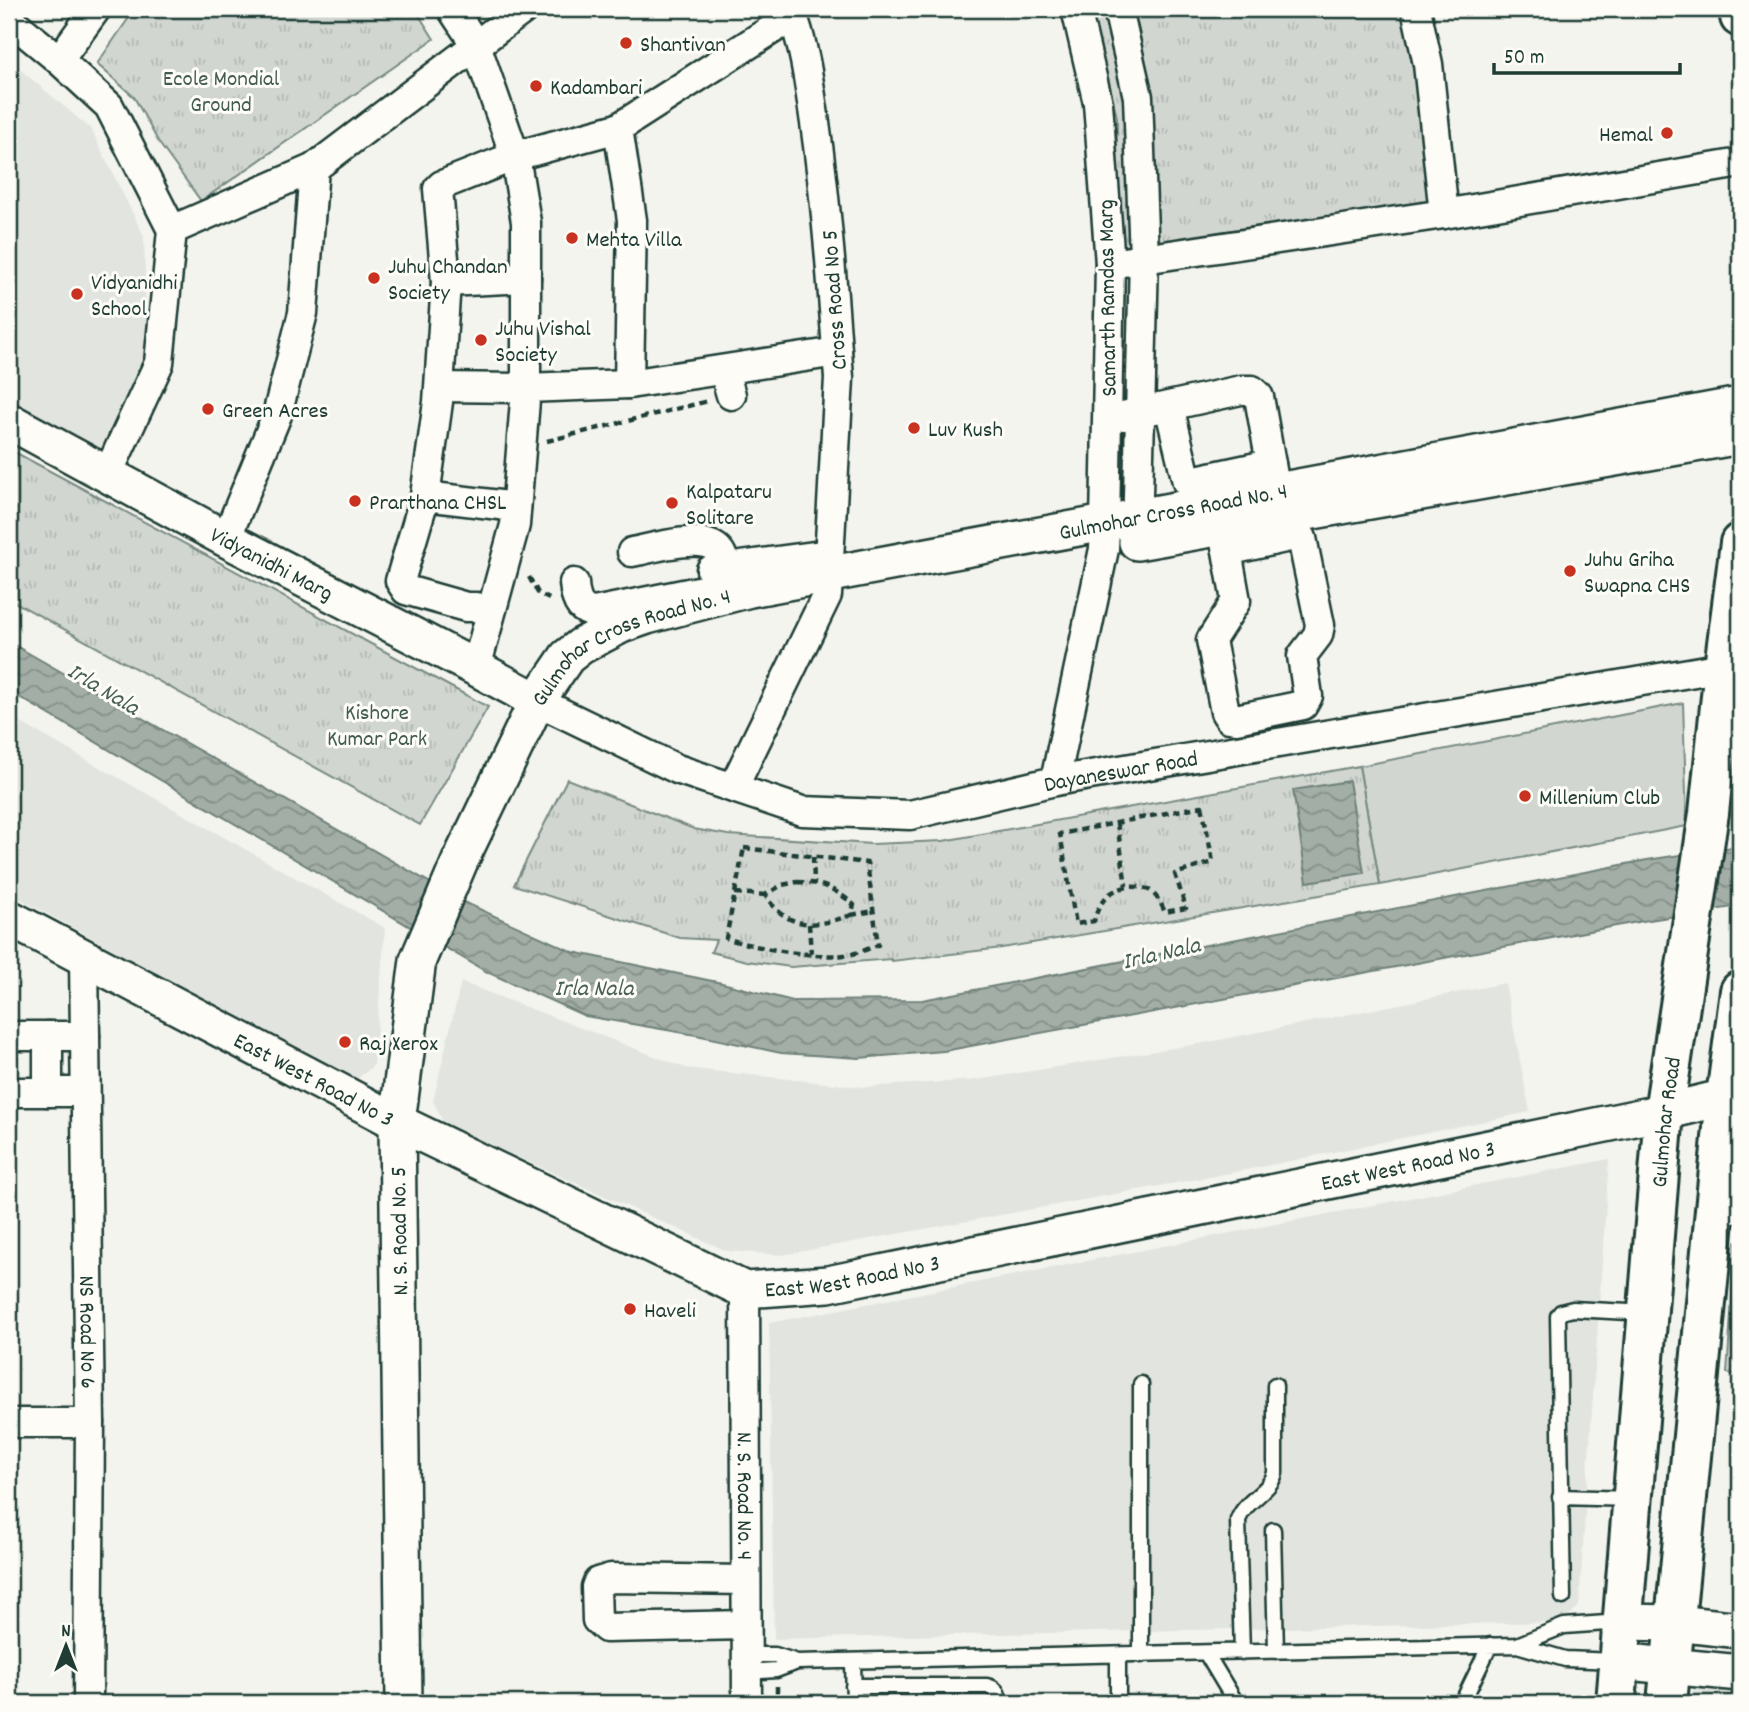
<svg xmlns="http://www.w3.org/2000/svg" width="1749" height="1712" font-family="Dekko,sans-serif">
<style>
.built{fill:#e2e5df}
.grass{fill:#d1d6d1;stroke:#788a82;stroke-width:2}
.park{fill:url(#park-tufts);stroke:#788a82;stroke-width:2}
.water{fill:url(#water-waves);stroke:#6e8179;stroke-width:2}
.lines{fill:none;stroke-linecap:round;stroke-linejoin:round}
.service-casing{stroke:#1f3d34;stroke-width:19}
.minor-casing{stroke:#1f3d34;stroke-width:33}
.tertiary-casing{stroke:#1f3d34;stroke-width:40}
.primary-casing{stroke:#1f3d34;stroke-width:44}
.path{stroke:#1f3d34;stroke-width:4.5;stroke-dasharray:7 5;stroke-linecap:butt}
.service{stroke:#fdfcf7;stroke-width:14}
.minor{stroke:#fdfcf7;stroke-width:28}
.tertiary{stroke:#fdfcf7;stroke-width:35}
.primary{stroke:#fdfcf7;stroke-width:38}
.poi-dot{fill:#c8321e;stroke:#fdfcf7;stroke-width:2.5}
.labels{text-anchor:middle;stroke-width:6;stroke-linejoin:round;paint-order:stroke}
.poi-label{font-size:23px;fill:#1f3d34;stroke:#fdfcf7;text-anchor:start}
.park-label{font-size:23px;fill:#435c53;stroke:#fdfcf7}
.street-label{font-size:23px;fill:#1f3d34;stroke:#fdfcf7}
.water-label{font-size:24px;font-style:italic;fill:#475f56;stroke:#fdfcf7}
</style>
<defs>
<pattern id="park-tufts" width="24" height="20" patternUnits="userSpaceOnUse" patternTransform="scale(1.75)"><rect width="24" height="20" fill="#d1d6d1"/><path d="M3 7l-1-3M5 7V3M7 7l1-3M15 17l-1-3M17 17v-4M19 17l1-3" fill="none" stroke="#b3b9b4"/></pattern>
<pattern id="water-waves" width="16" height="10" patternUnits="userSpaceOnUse" patternTransform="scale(1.75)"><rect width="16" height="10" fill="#a3aea7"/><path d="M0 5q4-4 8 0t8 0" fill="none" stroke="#848f89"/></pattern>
</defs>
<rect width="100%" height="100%" fill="#f4f4ef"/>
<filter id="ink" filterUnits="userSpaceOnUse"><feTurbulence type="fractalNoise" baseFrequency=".0143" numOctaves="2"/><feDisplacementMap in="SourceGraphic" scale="14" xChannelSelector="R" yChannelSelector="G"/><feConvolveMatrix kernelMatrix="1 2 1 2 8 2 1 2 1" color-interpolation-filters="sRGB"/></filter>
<g filter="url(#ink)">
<!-- built -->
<path class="built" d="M9,60L91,129L144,236L147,352L109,456L9,411Z
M9,716L385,928L374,1065L355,1081L9,893Z
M461,982L686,1068L863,1087L976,1080L1204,1043L1505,983L1530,1112L1236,1172L782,1255L727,1251L444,1124L433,1101Z
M1609,1159L1579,1606L1563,1622L774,1639L769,1323Z
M1693,1687L1740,1692V1703H1692Z"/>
<!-- grass -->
<path class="grass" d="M1683,703L1687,826L1380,885L1359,766Z"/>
<!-- park -->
<path class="park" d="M135,9H415L434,39L201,201L159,143L134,97L97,64Z
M1091,9H1409L1438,208L1115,257L1117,117Z
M9,449L488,707L420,825L9,599Z
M1359,766L1380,885L1002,948L892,961L891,959L791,967L747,961L711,952L716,940L680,938L514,885L567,779L694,829L728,835L872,844L943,841Z
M1740,1241V1375L1727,1373L1736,1242Z"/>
<!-- water -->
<path class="water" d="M9,642L464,902L573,952L722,983L793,1001L922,1000L1647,860L1740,846V906L1643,921L944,1051L859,1058L781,1053L696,1035L585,1016L487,972L9,691Z
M1349,781L1364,873L1307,882L1293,790Z"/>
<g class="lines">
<!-- service casing -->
<g class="service-casing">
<path id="service" d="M1714,1218L1740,1215
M1141,1384V1655
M1560,1497L1632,1499
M1273,1530L1276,1651
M1563,1597L1558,1316L1561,1312L1573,1309L1647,1313
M1517,1645L1564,1626L1621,1622
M1242,1652L1238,1520C1245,1500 1270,1492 1275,1473V1385
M1206,1653L1236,1703
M746,1655H775L797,1662
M853,1661L854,1703
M746,1672L776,1670L797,1662L1517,1645L1565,1659L1616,1661
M853,1686H987C997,1688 999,1694 999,1703
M1118,1703V1656
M1462,1703L1490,1645"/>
</g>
<!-- minor casing -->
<g class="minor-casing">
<g id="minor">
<path d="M452,9L476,45L515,156L526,222V388L515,525L476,668"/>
<path d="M1118,9L1138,97L1144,258L1137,535"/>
<path d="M1416,9L1428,64L1444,214"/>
<path d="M9,19L59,60L109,106L172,230L159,363L108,473"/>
<path d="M59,60L96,9"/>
<path d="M618,128L632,220L629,384"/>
<path d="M172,230L314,168L524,9"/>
<path d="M1110,264L1444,214L1740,163"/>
<path d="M446,282L526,278"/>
<path d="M724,371L731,395"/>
<path d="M440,387L526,388L629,384L837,352"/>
<path d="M1169,406L1187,482L1271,464"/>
<path d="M1123,416L1241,390H1252L1259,397L1276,492"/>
<path d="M425,496L516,507"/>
<path d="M1222,528L1227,551L1236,601L1211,640L1225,712L1229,718L1236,719L1303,705L1308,696L1302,656L1318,635L1320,625L1302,538L1294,536L1227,551"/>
<path d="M226,539L277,415L303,313L314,168"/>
<path d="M711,570L829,554"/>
<path d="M574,583C575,597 578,611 594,612L713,588C722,583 725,575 724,565C722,525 656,548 632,552"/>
<path d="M476,607H466L406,590L400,581L425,496L438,402L446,282L438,189L442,185L515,156L618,128L793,16"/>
<path id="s1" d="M537,701L677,769L802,811L910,815L1055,781L1724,667"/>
<path d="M1055,781L1104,549L1105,524L1110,264L1098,103L1076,9"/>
<path d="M733,788L827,595L839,378C833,293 827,208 815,123C810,89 804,41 790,9"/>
<path id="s2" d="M84,959L90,1423L88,1703"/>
<path d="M9,1036H85"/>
<path d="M48,1036V1092"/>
<path d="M9,1092H85"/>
<path id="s3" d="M745,1290L747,1703"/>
<path d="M9,1423H90"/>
<path d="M746,1580L611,1578L598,1582L596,1587L597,1620L606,1628L746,1625"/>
</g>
</g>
<!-- tertiary casing -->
<g class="tertiary-casing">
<g id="tertiary">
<path id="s4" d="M9,421L226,539L476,668L537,701"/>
<path d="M1137,542L1740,436"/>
<path id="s5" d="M9,918L397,1122L745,1290L828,1284L1664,1112L1726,1097"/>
<path d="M1622,1622L1675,1623L1740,1630"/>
<path d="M1618,1661L1740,1673"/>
<path id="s6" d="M404,1703L397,1122L418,960L460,861L537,701L567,657L581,646L621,625L647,616L750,589L1740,405"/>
</g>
</g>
<!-- primary casing -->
<g class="primary-casing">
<g id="primary">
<path d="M1739,9L1740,17"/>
<path id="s7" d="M1616,1703L1664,1112L1709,813L1724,667L1740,543"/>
<path d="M1667,1703L1726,1097L1740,991"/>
</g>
</g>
<!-- path -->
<path class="path" d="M547,441L708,401
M529,577L538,593L551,600
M1202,806L1213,862L1175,874L1186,908L1165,912C1161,904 1157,895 1149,890C1145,888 1142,888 1138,887C1113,885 1100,898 1094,921L1076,924L1060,834Z
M1117,823L1126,886
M744,848L867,863L878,945C870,948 861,952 852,954C824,960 753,948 726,938Z
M813,857L814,882
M797,882C821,882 836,889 854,905L851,915C814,928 788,930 765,895L782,885Z
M735,893L765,895
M851,915L874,911
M809,924L811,954
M777,1686V1703"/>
<!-- service -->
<use href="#service" class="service"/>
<!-- minor -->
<use href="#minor" class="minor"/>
<!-- tertiary -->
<use href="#tertiary" class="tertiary"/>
<!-- primary -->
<use href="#primary" class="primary"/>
</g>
</g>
<!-- markers -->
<g class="poi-dot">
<circle cx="626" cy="43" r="7"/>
<circle cx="536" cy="86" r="7"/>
<circle cx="1667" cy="133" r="7"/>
<circle cx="572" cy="238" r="7"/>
<circle cx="374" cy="278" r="7"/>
<circle cx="77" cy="294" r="7"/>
<circle cx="481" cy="340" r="7"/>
<circle cx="208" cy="409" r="7"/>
<circle cx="914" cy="428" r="7"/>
<circle cx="355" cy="501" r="7"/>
<circle cx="672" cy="503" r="7"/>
<circle cx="1570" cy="571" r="7"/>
<circle cx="1525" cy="796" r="7"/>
<circle cx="345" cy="1042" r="7"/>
<circle cx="630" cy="1309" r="7"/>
</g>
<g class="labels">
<!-- poi labels -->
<g class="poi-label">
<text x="640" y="51">Shantivan</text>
<text x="550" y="94">Kadambari</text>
<text x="1653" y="141" text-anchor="end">Hemal</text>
<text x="586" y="246">Mehta Villa</text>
<text x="388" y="273">Juhu Chandan<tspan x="388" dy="26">Society</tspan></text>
<text x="91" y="289">Vidyanidhi<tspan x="91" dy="26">School</tspan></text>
<text x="495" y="335">Juhu Vishal<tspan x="495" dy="26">Society</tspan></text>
<text x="222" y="417">Green Acres</text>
<text x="928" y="436">Luv Kush</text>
<text x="686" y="498">Kalpataru<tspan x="686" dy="26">Solitare</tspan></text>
<text x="369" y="509">Prarthana CHSL</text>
<text x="1584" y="566">Juhu Griha<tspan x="1584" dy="26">Swapna CHS</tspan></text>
<text x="1539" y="804">Millenium Club</text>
<text x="359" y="1050">Raj Xerox</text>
<text x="644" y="1317">Haveli</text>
</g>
<!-- park labels -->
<g class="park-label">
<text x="221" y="85">Ecole Mondial<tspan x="221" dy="26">Ground</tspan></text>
<text x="377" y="719">Kishore<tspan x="377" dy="26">Kumar Park</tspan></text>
</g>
<!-- street labels -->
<g class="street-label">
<text transform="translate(1106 298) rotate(-91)" y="8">Samarth Ramdas Marg</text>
<text transform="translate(833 300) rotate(-94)" y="8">Cross Road No 5</text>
<text dy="8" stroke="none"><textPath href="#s6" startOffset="1710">Gulmohar Cross Road No. 4</textPath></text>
<text dy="8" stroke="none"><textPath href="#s4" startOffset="299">Vidyanidhi Marg</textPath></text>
<text dy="8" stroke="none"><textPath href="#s6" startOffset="1143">Gulmohar Cross Road No. 4</textPath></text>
<text dy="8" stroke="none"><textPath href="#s1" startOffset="611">Dayaneswar Road</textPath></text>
<text dy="8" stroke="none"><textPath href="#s5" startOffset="345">East West Road No 3</textPath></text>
<text dy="8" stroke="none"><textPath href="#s7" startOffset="583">Gulmohar Road</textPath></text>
<text dy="8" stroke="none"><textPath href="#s5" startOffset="1500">East West Road No 3</textPath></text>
<text transform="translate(398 1231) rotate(-91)" y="8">N. S. Road No. 5</text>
<text dy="8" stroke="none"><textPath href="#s5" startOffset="933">East West Road No 3</textPath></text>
<text dy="8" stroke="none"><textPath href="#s2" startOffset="373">NS Road No 6</textPath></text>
<text dy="8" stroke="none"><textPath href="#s3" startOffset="206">N. S. Road No. 4</textPath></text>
</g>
<!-- water labels -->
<g class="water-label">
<text transform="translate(104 688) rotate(31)" y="8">Irla Nala</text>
<text transform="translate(1161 952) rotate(-13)" y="8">Irla Nala</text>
<text x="594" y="995">Irla Nala</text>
</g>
</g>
<!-- margin -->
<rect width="1749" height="1712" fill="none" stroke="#fdfcf7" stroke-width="35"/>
<rect x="18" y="18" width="1714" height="1677" fill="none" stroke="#1f3d34" stroke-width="2.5" filter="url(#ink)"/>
<!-- north arrow -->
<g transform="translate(66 1646)" stroke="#fdfcf7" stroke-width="5" paint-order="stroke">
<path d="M0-5L12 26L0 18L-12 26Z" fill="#1f3d34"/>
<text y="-10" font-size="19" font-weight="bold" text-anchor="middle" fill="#1f3d34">N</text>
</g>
<!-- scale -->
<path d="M1494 63v10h186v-10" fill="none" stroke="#1f3d34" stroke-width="3.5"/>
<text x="1504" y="63" font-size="21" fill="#1f3d34" stroke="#fdfcf7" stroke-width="5" paint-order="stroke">50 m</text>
</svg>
